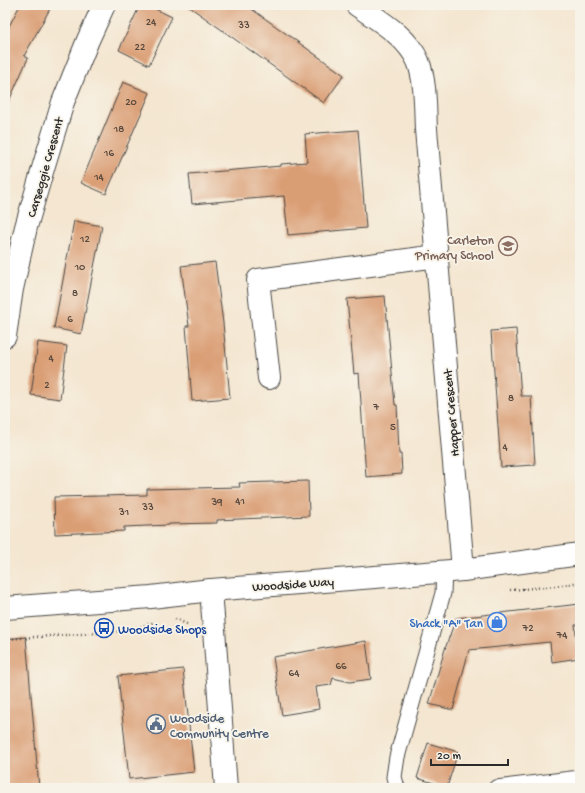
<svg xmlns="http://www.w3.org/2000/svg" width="585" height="793" font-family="'Gochi Hand',sans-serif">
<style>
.building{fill:#da9e74}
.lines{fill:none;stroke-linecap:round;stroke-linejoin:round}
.lane-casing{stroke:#494744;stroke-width:17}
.street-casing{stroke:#494744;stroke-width:24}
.secondary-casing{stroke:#494744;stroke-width:24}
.path{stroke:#494744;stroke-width:2.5;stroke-dasharray:1 3;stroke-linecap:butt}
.lane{stroke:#fff;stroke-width:15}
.street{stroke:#fff;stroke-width:22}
.secondary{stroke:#fff;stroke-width:22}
.labels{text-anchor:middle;stroke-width:3.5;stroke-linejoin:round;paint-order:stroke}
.number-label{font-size:11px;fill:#57483d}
.street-label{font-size:13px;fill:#2b2b2b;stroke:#f7f3e8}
.education-label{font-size:13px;fill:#785e54;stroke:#f7f3e8;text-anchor:end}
.shop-label{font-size:13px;fill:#366cbe;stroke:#f7f3e8;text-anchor:end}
.transit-label{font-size:13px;fill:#164399;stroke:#f7f3e8;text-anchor:start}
.service-label{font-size:13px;fill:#4e5e75;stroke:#f7f3e8;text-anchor:start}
</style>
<rect width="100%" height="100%" fill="#f7f3e8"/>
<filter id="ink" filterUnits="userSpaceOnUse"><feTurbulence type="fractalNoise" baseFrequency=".025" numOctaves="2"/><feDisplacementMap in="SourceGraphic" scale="8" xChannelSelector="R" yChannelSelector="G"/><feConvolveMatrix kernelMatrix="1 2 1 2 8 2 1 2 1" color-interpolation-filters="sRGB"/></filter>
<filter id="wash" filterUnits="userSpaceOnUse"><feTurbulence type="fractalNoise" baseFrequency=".012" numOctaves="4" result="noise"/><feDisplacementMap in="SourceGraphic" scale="16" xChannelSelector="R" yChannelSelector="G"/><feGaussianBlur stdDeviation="0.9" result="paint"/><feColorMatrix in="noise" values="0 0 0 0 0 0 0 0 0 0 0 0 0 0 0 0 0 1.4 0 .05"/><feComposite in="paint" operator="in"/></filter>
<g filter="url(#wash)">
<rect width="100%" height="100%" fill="#f4e6d0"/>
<g id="blocks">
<!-- building -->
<path class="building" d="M20,5H52L24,56L28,58L5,110V34Z
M140,5H147L172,17L149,65L119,50Z
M187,5H246L344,75L324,103Z
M123,82L150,93L106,194L81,183Z
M358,130L366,228L288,235L284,196L192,204L189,174L281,166V164L307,162L305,134Z
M74,221L102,226L81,334L54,328Z
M215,262L223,323L230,398L192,401L186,326H189L181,266Z
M385,296L395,405H397L399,454H401L402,474L366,477L359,373L354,374L347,299Z
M516,329L521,396H531L535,465L501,467L491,331Z
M38,342L67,346L60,399L31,395Z
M308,481L309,516L217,520V523L169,524V525L124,527V531L55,534L54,497L147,495V489L240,487L239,483Z
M580,604V625H575L579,658L552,662L550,642L469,650L453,710L429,704L445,649L456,618Z
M26,637L39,788H5V639Z
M366,641L371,679L350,682L333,678L331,685L316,687L319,709L282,715L273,657Z
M183,669L194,772L129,779L118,676Z
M428,743L458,752L447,787L417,778Z"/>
</g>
</g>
<g filter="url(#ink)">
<use href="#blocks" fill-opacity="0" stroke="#494744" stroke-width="1"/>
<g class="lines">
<!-- lane casing -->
<g class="lane-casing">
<path id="lane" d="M397,788L394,777L397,757L443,593L444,572
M496,788L580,778"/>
</g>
<!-- street casing -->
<g class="street-casing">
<path id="street" d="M357,5C378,20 407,36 418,61C426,81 425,109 426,129L463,570
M5,336L12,289L26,227L44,165L63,102L88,40L104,5
M269,378L258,280L437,256
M211,590L226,788"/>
</g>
<!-- secondary casing -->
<g class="secondary-casing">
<path id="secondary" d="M5,608L151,597L211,590L463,570L580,554"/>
</g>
<!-- path -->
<path class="path" d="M523,588V589L556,586L580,582
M510,590L523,589
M175,619L189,625
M5,639L127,631L155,622"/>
<!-- lane -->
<use href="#lane" class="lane"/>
<!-- street -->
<use href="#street" class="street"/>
<!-- secondary -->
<use href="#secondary" class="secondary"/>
</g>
</g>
<!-- icons -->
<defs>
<g id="school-ring" transform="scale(1)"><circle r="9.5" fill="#f7f3e8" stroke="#8d6e63" stroke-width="1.5"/><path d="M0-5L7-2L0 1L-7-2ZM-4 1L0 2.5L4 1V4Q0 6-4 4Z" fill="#8d6e63"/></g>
<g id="shop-ring" transform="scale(1)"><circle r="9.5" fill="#f7f3e8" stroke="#3f7fe0" stroke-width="1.5"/><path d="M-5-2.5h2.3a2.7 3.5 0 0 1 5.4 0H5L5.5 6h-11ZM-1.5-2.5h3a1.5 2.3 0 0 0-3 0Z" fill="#3f7fe0"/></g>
<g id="bus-ring" transform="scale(1)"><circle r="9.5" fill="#f7f3e8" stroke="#1a4fb4" stroke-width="1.5"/><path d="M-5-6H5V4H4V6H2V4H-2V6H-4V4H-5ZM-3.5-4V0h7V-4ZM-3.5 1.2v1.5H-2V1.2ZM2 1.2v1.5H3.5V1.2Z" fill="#1a4fb4"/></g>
<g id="civic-ring" transform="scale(1)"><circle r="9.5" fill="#f7f3e8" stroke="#5c6f8a" stroke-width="1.5"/><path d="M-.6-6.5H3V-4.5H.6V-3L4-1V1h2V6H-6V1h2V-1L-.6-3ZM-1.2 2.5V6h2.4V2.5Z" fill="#5c6f8a"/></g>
</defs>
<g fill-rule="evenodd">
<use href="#school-ring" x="508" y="246"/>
<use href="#shop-ring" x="497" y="622"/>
<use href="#bus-ring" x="104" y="628"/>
<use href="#civic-ring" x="156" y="724"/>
</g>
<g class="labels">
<!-- number labels -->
<g class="number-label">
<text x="151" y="25">24</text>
<text x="244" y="28">33</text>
<text x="140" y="50">22</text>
<text x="131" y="105">20</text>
<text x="119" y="132">18</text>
<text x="109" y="156">16</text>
<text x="99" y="180">14</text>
<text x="85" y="242">12</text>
<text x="80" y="270">10</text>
<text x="75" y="296">8</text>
<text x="70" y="322">6</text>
<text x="51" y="361">4</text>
<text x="47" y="388">2</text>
<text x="511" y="401">8</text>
<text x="376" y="410">7</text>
<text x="393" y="430">5</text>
<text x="505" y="450">4</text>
<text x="240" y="504">41</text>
<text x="217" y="505">39</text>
<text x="148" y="510">33</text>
<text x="124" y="515">31</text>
<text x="528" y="631">72</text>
<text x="562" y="638">74</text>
<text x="341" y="669">66</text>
<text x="294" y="676">64</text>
</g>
<!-- street labels -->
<g class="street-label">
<text transform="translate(44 167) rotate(-74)" y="5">Carseggie Crescent</text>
<text transform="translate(450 413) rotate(-95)" y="5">Happer Crescent</text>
<text transform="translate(293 583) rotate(-4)" y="5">Woodside Way</text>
</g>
<!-- education labels -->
<g class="education-label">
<text x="494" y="244">Carleton<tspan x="494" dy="15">Primary School</tspan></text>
</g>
<!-- shop labels -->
<g class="shop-label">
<text x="483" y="627">Shack "A" Tan</text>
</g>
<!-- transit labels -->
<g class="transit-label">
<text x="118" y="633">Woodside Shops</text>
</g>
<!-- service labels -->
<g class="service-label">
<text x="170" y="722">Woodside<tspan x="170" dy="15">Community Centre</tspan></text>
</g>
</g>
<!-- margin -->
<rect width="585" height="793" fill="none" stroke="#f7f3e8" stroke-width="20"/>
<!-- scale -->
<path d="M431 759v6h77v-6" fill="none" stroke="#2b2b2b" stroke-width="2"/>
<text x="437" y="759" font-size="12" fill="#2b2b2b" stroke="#f7f3e8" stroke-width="3" paint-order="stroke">20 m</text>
</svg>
